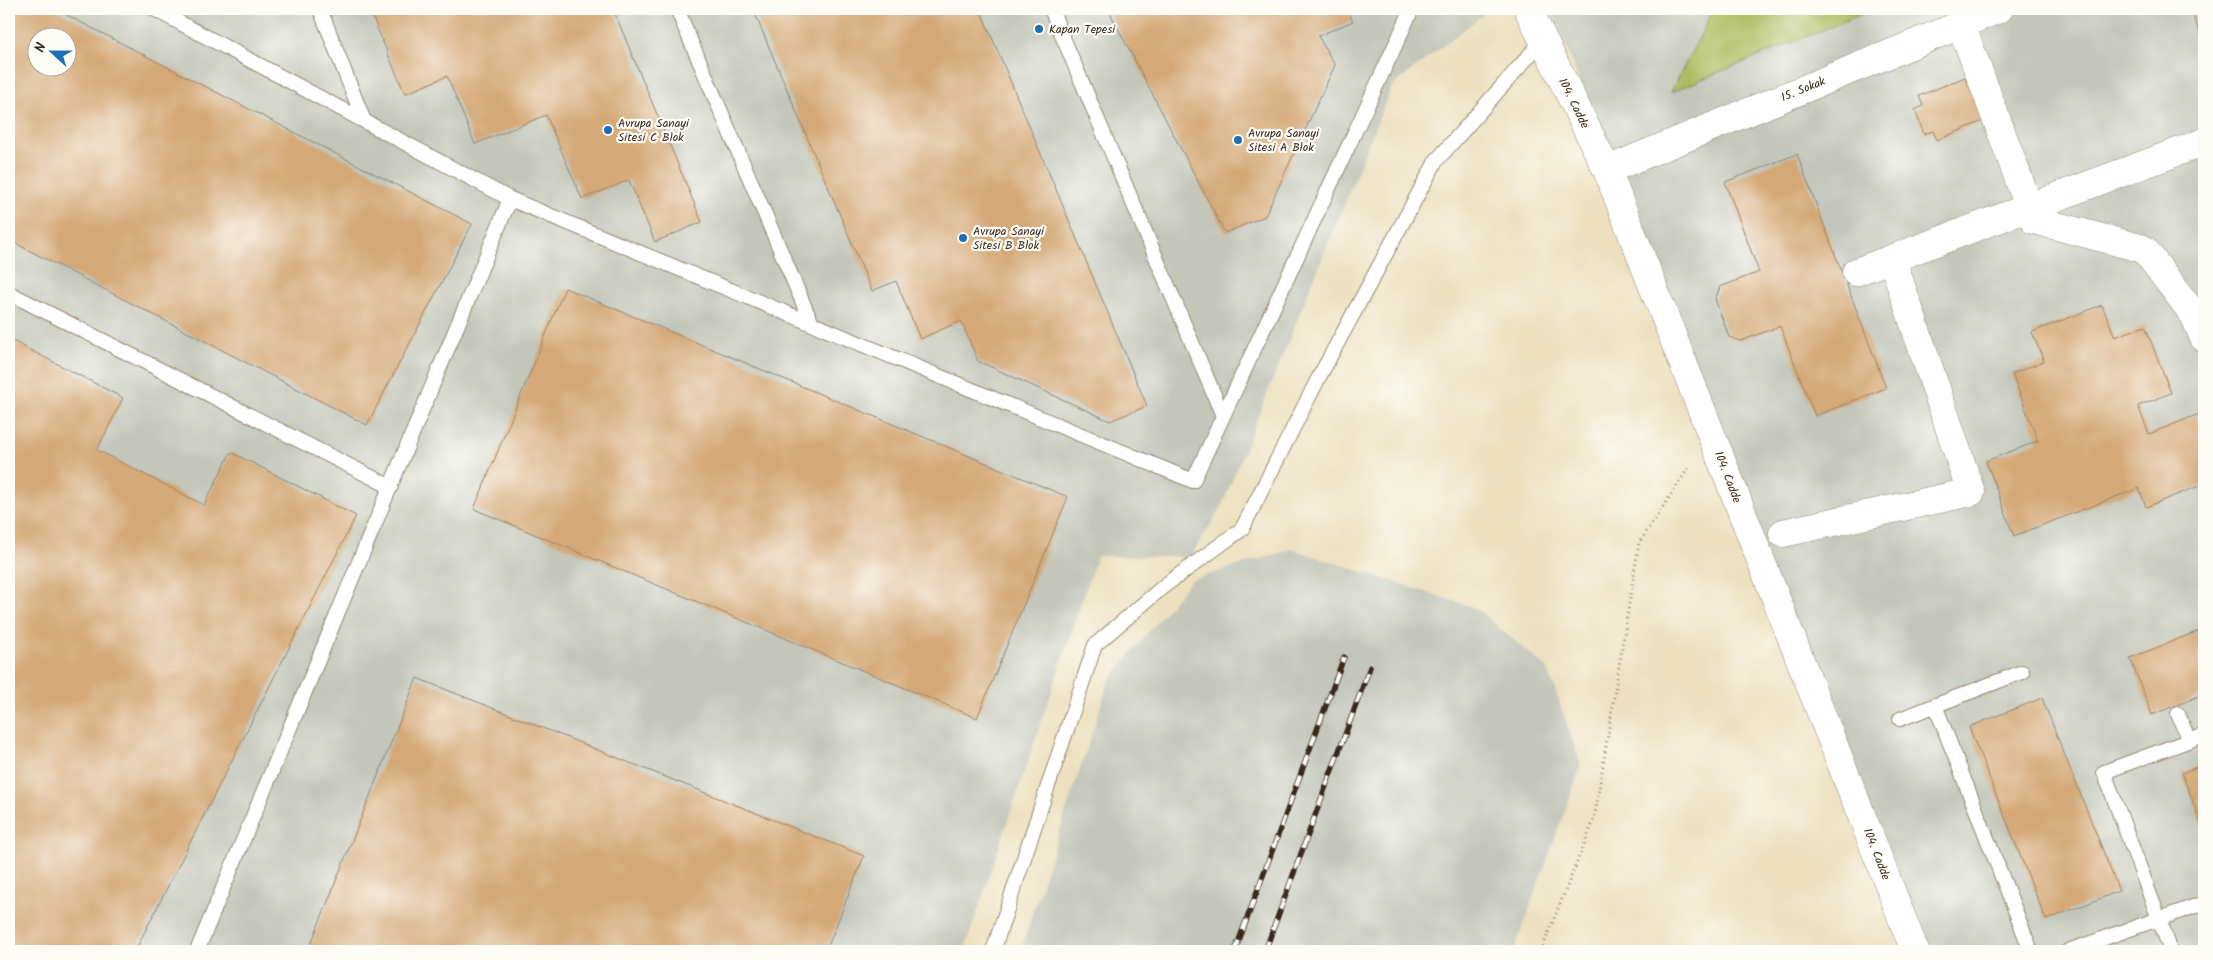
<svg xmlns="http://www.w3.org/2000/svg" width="2213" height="960" font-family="Kalam,sans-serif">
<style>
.industrial{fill:#c3c6b9;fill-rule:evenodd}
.green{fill:#acbd60;stroke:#74743f}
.building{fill:#d4a977;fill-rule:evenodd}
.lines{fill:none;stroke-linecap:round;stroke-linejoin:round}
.service-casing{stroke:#94856e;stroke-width:16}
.minor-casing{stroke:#94856e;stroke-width:29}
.tertiary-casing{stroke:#94856e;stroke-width:29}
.path{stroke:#94856e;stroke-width:3;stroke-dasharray:1 4;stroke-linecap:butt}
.service{stroke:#fff;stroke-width:14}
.minor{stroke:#fff;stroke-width:28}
.tertiary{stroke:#fff;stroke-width:28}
.rail-casing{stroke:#3b2a1e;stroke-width:5.5}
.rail{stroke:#fdfcf7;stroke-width:4;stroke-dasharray:11;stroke-linecap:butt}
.poi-dot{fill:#1f6fb2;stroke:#fdfcf7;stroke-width:2}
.labels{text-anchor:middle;stroke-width:4.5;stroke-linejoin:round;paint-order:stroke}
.poi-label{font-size:12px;fill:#3b2a1e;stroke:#fdfcf7;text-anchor:start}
.street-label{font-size:12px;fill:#3b2a1e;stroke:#fdfcf7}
</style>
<rect width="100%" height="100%" fill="#fdfcf7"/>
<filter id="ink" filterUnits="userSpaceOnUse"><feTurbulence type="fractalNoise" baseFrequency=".02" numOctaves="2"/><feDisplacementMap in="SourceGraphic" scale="10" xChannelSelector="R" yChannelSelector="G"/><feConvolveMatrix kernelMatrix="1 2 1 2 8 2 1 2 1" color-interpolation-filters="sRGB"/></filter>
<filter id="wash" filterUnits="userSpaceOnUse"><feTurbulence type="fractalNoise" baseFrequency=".0096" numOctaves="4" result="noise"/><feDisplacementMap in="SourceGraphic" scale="20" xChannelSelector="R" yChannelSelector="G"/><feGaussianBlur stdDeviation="1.12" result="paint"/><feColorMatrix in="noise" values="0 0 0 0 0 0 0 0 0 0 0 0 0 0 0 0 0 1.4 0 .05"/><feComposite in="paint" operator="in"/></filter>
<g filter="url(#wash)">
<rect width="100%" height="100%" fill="#ece0be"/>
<!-- industrial -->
<path class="industrial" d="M9,9H1490L1392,86L1220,510L1190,557L1097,556L964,951H9ZM38,38H68V68H38Z
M1549,9H2204V951H1914L1558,26Z
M1292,549L1475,608L1548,669L1581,766L1514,951H1020L1109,681L1191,580Z"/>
<!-- green -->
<path class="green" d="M1714,9H1874L1671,92Z"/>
<g id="blocks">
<!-- building -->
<path class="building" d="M9,9H55L472,224L367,425L9,240ZM38,38H68V68H38Z
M369,9H613L702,222L655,242L629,180L582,199L546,115L475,144L447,76L405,94Z
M753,9H980L1147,406L1110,421L978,361L961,321L920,339L896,281L872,291Z
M1108,9H1346L1353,21L1318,36L1335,65L1265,216L1225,233Z
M2190,9H2204V43Z
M1965,77L1983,121L1937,140L1933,131L1924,134L1915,110L1923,106L1919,96Z
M1797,154L1886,388L1815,416L1780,326L1741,341L1729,337L1715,299L1720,287L1759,272L1725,182Z
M565,288L1068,497L977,718L474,509Z
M2102,305L2115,337L2145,326L2171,393L2138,406L2149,434L2204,412V484L2146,507L2139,488L2014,536L1986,461L2038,441L2012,374L2044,361L2032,332Z
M9,339L123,398L97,450L204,505L231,452L356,516L135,951H9Z
M2204,629V694L2152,715L2130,658Z
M417,678L864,856L826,951H308Z
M2042,698L2119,891L2046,920L1969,727Z
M2204,764V831L2182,773Z"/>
</g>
</g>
<g filter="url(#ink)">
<use href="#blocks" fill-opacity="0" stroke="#94856e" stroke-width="1"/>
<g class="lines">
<!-- service casing -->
<g class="service-casing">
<path id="service" d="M154,9L510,199
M320,9L364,121
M677,9L812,324
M1051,9L1223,416
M9,293L391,487
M1935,705L2031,951
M2178,714L2189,741
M1900,719L2022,672
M197,951L510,199L1193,481L1412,9
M993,951L1095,645L1164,586L1242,529L1318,379L1436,161L1543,40
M2068,951L2204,903
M2171,951L2104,772L2204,735"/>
</g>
<!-- minor casing -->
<g class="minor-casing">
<path id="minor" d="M1961,24L2034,220L2144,249L2194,315L2204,338
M1607,170L1999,9
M1856,272L2204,142
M1783,533L1971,492L1892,259"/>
</g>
<!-- tertiary casing -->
<g class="tertiary-casing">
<path id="tertiary" d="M1528,9L1607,170L1915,951"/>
</g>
<!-- path -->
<path class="path" d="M1541,951L1594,820L1639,543L1690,466"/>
<!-- service -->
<use href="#service" class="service"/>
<!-- minor -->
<use href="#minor" class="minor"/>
<!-- tertiary -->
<use href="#tertiary" class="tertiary"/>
<!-- rail casing -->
<g class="rail-casing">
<path id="rail" d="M1235,951L1344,657
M1265,951L1370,667"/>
</g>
<!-- rail -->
<use href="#rail" class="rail"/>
</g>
</g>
<!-- markers -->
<g class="poi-dot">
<circle cx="1039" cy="29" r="5"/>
<circle cx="608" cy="130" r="5"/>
<circle cx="1238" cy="140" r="5"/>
<circle cx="963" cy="238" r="5"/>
</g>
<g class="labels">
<!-- poi labels -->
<g class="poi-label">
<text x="1049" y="33">Kapan Tepesi</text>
<text x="618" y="127">Avrupa Sanayi<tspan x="618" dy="14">Sitesi C Blok</tspan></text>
<text x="1248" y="137">Avrupa Sanayi<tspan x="1248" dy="14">Sitesi A Blok</tspan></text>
<text x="973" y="235">Avrupa Sanayi<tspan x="973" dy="14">Sitesi B Blok</tspan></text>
</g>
<!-- street labels -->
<g class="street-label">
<text transform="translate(1803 89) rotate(-22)" y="4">15. Sokak</text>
<text transform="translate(1574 103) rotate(64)" y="4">104. Cadde</text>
<text transform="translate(1728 477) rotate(69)" y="4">104. Cadde</text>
<text transform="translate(1877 854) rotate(69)" y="4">104. Cadde</text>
</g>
</g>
<!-- margin -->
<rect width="2213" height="960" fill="none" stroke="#fdfcf7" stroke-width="30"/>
<!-- north arrow -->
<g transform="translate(52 52) rotate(291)"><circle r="24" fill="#fdfcf7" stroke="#afa8a0"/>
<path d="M0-4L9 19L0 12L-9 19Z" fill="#1f6fb2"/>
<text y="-8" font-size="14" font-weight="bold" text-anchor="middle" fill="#3b2a1e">N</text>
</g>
</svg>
